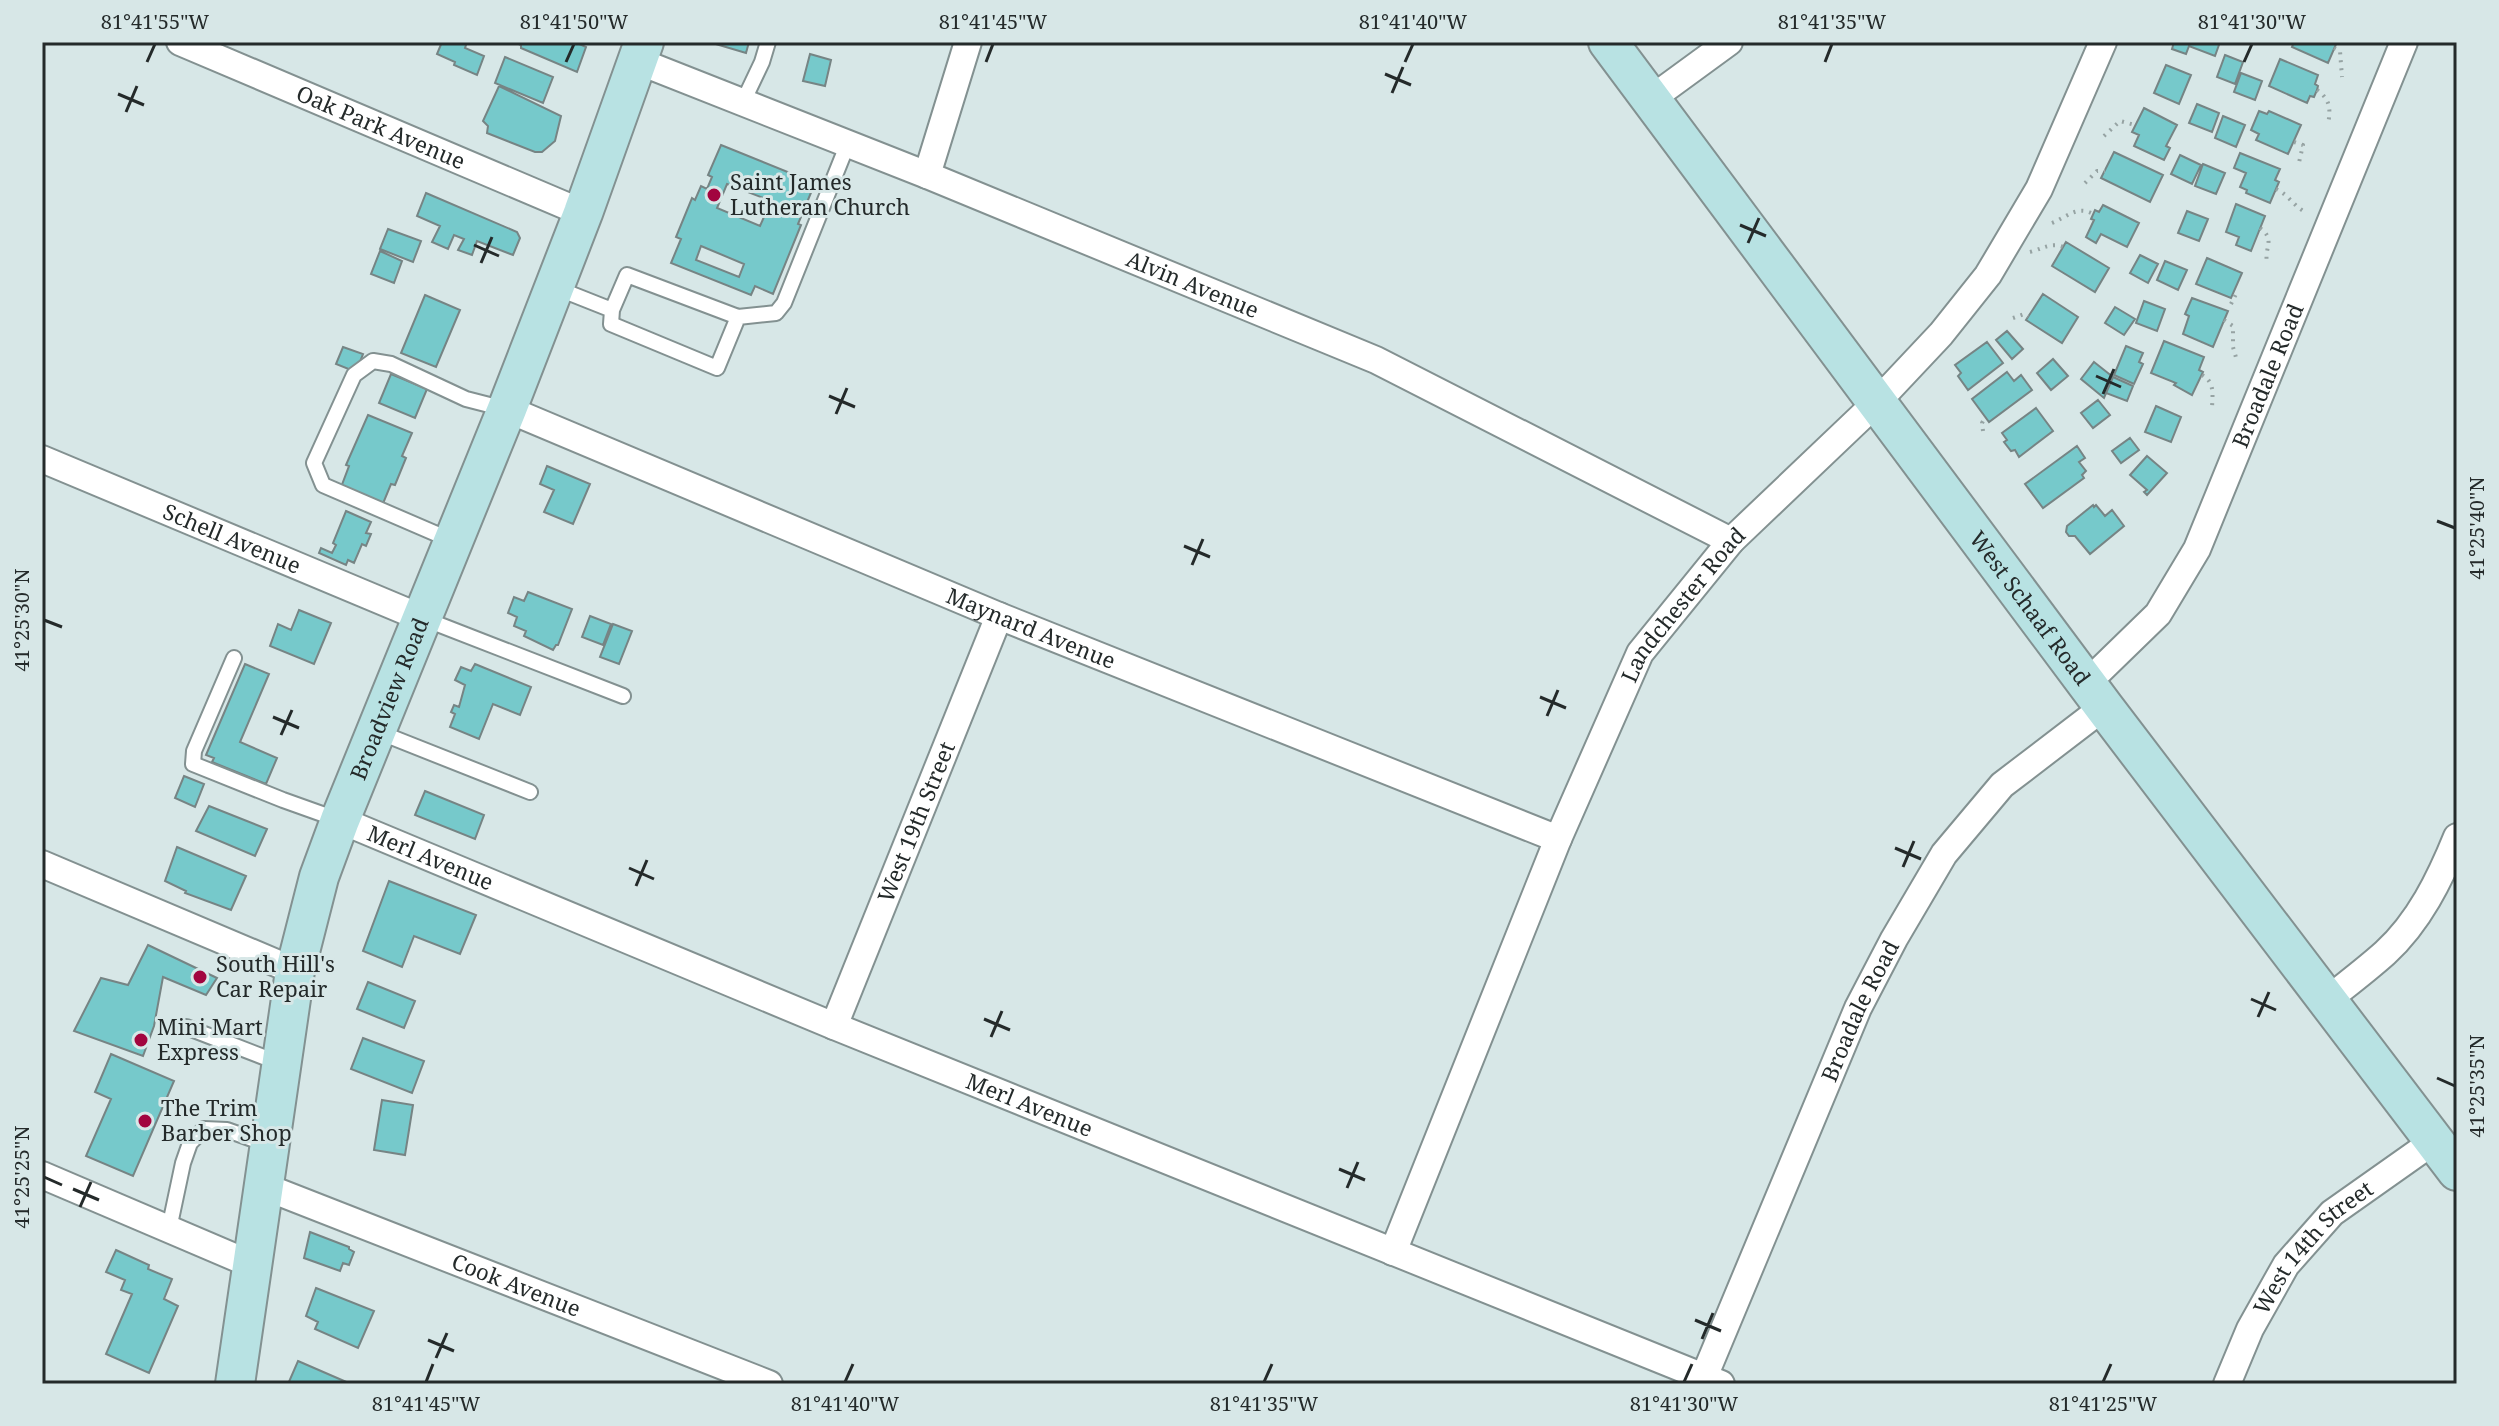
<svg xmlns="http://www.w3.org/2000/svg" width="2499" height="1426" font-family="'Noto Serif',serif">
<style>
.building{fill:#76c9cb;stroke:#768484;stroke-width:2;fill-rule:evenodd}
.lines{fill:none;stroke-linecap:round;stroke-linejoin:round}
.lane-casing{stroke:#839191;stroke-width:18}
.street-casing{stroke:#839191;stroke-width:30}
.secondary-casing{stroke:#839191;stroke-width:42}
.path{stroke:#96a3a3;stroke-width:4;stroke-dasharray:2 6;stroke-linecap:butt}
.lane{stroke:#fff;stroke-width:14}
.street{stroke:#fff;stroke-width:26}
.secondary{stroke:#b8e2e3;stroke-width:38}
.ticks{fill:none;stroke:#242a2a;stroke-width:3}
.poi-dot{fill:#a2053f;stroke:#d7e7e7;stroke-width:3}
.labels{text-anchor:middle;stroke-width:6;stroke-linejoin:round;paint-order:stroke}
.street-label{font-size:22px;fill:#242a2a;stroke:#d7e7e7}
.poi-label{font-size:22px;fill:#242a2a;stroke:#d7e7e7;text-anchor:start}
.neatline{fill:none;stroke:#242a2a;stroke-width:3}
.ticks-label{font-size:20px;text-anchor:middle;fill:#242a2a}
</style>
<rect width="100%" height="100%" fill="#d7e7e7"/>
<!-- building -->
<path class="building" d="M442,42H467L465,48L484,56L477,75L454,65L455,62L437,54Z
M514,42H575L586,47L577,72L521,48V45Z
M709,42H749L746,53Z
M2174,42H2220L2215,56L2189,46L2186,54L2172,49Z
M2294,42H2337L2328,63L2292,47Z
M810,54L831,60L825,86L803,81Z
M2225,55L2243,62L2235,84L2217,77Z
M505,57L553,77L543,103L495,83Z
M2280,59L2318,75L2315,84L2318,86L2317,90L2314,97L2310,96L2307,103L2269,86Z
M2166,65L2191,75L2179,104L2154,93Z
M2241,73L2262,81L2255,100L2234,92Z
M499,86L561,116L555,141L542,152H535L487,133L488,126L483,121Z
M2197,104L2219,113L2212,132L2189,123Z
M2144,108L2177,125L2166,146L2170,148L2164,160L2134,146L2139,135L2132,132Z
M2259,111L2267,114L2269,111L2301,125L2288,154L2256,140L2259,134L2251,130Z
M2223,116L2245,125L2236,147L2215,138Z
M721,145L815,183L798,224L801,225L773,294L755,286L751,295L671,263L681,239L676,237L692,198L695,200L701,186L707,189L712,177L708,175ZM727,184L771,201L760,226L717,208ZM701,246L744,264L739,277L696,260Z
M2114,152L2163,175L2150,202L2101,178Z
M2240,153L2280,169L2275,180L2279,182L2270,203L2246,193L2247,190L2240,187L2246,173L2234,168Z
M2180,155L2201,165L2192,184L2171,174Z
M2203,164L2225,173L2216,194L2195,186Z
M426,193L517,232L520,238L513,255L477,241L472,255L458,250L464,239L454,235L448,249L432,242L440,226L417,216Z
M2236,204L2265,216L2251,251L2236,245L2239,237L2226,232Z
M2103,205L2139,223L2127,247L2101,234L2096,243L2086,237L2094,220L2091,219L2095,210L2099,212Z
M2187,211L2208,219L2199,241L2178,233Z
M388,229L421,241L413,262L380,249Z
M2066,242L2109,268L2095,292L2052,266Z
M380,251L402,261L394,283L371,274Z
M2140,255L2158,264L2148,283L2130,273Z
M2207,258L2242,273L2231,298L2196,284Z
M2165,261L2187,270L2178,290L2157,280Z
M2043,294L2078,317L2062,343L2026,320Z
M425,295L460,310L436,367L401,353Z
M2192,298L2228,311L2213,347L2183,334L2189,316L2185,314Z
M2144,301L2165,309L2157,331L2136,323Z
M2115,307L2135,319L2124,335L2105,323Z
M2007,331L2023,349L2012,359L1996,340Z
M2164,341L2204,357L2199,370L2203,372L2192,395L2174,385L2176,383L2151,373Z
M1987,342L2003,363L1968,390L1958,376L1961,373L1955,365Z
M2126,346L2143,353L2139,362L2143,364L2134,384L2114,375Z
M343,347L363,354L356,372L336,364Z
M2053,359L2068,376L2051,390L2037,373Z
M2094,362L2113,377L2104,398L2081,379Z
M2007,372L2014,381L2021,375L2032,390L1989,422L1972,399Z
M391,374L427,389L415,418L379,403Z
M2113,377L2133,386L2127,401L2106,393Z
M2098,400L2110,415L2093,428L2081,413Z
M2156,406L2181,417L2171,442L2145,432Z
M2036,408L2053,431L2019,457L2015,450L2011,451L2004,442L2007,440L2002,433Z
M368,415L412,433L402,456L406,458L395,485L391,484L382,506L340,490L349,466L346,465Z
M2130,438L2139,450L2121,463L2112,451Z
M2077,446L2085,458L2079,462L2086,471L2082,475L2084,478L2043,508L2025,484Z
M2147,456L2167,473L2147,495L2144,492L2147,490L2130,475Z
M547,466L590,484L573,524L544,512L554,490L540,484Z
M2093,505L2094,507L2096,505L2105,516L2112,510L2124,526L2090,554L2075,536H2069L2066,532L2067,526Z
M346,511L371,522L366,533L371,534L366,546L362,544L354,563L348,560L346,565L319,553L321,548L332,553L336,545L333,543Z
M528,592L572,609L558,645H556L553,650L524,636L526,631L514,626L517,617L508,613L514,597L524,601Z
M299,610L331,623L314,664L270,646L278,624L291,630Z
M590,616L611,624L603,645L582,637Z
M613,624L632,631L619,664L600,657Z
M245,664L269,674L240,742L277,758L266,784L212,762L214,758L206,755Z
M475,664L531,687L520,715L493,704L479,739L450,727L455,714L451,712L454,705L459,707L465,685L455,680L461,667L471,671Z
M184,776L204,784L195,807L175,798Z
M425,791L484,815L475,839L415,815Z
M209,806L267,829L255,856L196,831Z
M177,847L246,876L231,910L185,893L186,891L165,881Z
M389,881L476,915L460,954L414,936L402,967L363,951Z
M148,945L217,978L206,995L163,977L154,1026L143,1056L74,1031L101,978L128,985Z
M368,982L415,1001L404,1028L357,1009Z
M363,1038L424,1061L412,1093L351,1069Z
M111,1054L174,1081L133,1176L86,1156L111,1099L95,1092Z
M382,1100L413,1105L405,1155L374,1150Z
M310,1232L349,1247V1249L354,1252L349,1265L343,1263L340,1271L304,1258Z
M116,1250L149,1265L148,1269L172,1279L164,1299L178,1306L149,1373L106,1354L132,1294L121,1290L125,1280L106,1272Z
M316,1288L374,1311L358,1348L315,1329L318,1322L306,1316Z
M298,1361L351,1384H288Z"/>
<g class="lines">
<!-- lane casing -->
<g class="lane-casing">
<path id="lane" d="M743,102L762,62L768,42
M554,287L612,310L611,324L717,368L738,317
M612,310L627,275L738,317L776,313L784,303L848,143
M453,541L323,485L314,463L354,375L373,361L391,364L466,399L505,409
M422,618L623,696
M234,658L194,751L193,764L283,800L339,820
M376,731L530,792
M186,1027L279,1063
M169,1229L183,1163L190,1143L204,1129L227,1130L269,1145"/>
</g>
<!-- street casing -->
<g class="street-casing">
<g id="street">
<path id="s1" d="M180,42L583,213"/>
<path id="s2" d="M638,61L927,175L1376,360L1731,541"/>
<path d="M1651,99L1729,42"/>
<path d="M927,175L968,42"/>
<path id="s3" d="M507,409L999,616L1558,839"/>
<path id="s4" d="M42,459L422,618"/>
<path id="s5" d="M2087,683L2158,614L2197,549L2404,42"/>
<path id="s6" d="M340,820L834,1026L1721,1384"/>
<path d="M42,864L295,971"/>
<path d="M2326,1001C2346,985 2366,970 2385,953C2419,922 2440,879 2457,837"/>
<path id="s7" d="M834,1026L999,616"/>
<path d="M42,1175L253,1265"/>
<path id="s8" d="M263,1186L769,1384"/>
<path id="s9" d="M1393,1252L1558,839L1640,653L1731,541L1877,402L1941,334L1988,275L2039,189L2103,42"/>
<path id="s10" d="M1704,1377L1858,1008L1894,939L1944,854L2002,785L2104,707"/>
<path id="s11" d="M2227,1384L2250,1329L2286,1265L2332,1213L2434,1141"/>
</g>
</g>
<!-- secondary casing -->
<g class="secondary-casing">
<g id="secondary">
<path id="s12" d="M1608,42L2104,707L2457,1171"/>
<path id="s13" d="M235,1384L295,971L319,877L340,820L507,409L583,213L644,42"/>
</g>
</g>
<!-- path -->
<path class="path" d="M2334,48L2340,51L2342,77
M2317,90C2330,99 2331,109 2328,124
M2104,136L2120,121L2135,125
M2294,142L2303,145L2298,167
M2085,183L2097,171H2105
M2276,189C2289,195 2294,207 2307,213
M2052,223C2067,217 2077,205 2093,214
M2260,228C2276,240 2264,247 2267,263
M2030,252C2042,249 2051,242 2063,247
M2231,304L2236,294L2234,292
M2013,318L2024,314L2028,317
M2224,320L2233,326V347L2237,361
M2202,375C2216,383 2212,396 2212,410
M1983,431L1982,423L1986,416"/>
<!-- lane -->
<use href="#lane" class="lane"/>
<!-- street -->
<use href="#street" class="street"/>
<!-- secondary -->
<use href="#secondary" class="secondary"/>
</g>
<!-- ticks -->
<path class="ticks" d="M147,62L155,44M566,62L574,44M986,62L993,44M1405,62L1413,44M1825,62L1832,44M2244,62L2252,44M1385,74L1411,85M1392,93L1403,67M118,94L144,105M126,112L137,86M1740,225L1766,236M1748,243L1759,218M474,245L499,256M481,263L492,237M2096,376L2121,387M2103,394L2114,369M829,396L855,407M836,414L847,388M2437,521L2455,528M1184,546L1210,557M1192,565L1203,539M44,620L62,627M1540,697L1566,708M1547,716L1558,690M273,717L299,728M281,735L292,710M1895,848L1921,859M1903,867L1914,841M629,868L654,879M636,886L647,860M2251,999L2276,1010M2258,1017L2269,992M984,1019L1010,1030M991,1037L1002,1011M2437,1078L2455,1086M1339,1169L1365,1180M44,1177L62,1185M1347,1188L1358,1162M73,1189L99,1200M80,1207L91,1182M1695,1320L1721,1331M1702,1339L1713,1313M428,1340L454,1351M436,1358L447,1333M426,1382L433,1364M845,1382L853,1364M1264,1382L1272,1364M1684,1382L1692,1364M2103,1382L2111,1364"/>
<!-- markers -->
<g class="poi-dot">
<circle cx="714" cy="195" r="8"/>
<circle cx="200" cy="977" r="8"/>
<circle cx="141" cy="1040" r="8"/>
<circle cx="145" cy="1121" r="8"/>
</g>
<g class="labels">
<!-- street labels -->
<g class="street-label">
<text dy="8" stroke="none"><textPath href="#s1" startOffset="218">Oak Park Avenue</textPath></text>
<text dy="8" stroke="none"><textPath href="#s2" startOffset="598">Alvin Avenue</textPath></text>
<text dy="8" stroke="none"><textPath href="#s5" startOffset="362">Broadale Road</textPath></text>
<text dy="8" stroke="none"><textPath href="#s4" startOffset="206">Schell Avenue</textPath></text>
<text dy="8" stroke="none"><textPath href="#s9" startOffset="712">Landchester Road</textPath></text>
<text dy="8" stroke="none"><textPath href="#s12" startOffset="706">West Schaaf Road</textPath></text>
<text dy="8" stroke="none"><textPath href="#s3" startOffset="568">Maynard Avenue</textPath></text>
<text dy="8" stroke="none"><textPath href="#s13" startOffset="706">Broadview Road</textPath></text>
<text dy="8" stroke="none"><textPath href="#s7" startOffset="220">West 19th Street</textPath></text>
<text dy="8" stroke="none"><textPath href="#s6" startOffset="98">Merl Avenue</textPath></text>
<text dy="8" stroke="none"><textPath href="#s10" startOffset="398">Broadale Road</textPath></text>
<text dy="8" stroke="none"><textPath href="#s6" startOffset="746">Merl Avenue</textPath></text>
<text dy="8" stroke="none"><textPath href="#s11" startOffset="164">West 14th Street</textPath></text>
<text dy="8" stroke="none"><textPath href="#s8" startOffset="272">Cook Avenue</textPath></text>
</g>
<!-- poi labels -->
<g class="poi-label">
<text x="730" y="190">Saint James<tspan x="730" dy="25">Lutheran Church</tspan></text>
<text x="216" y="972">South Hill's<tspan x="216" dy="25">Car Repair</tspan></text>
<text x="157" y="1035">Mini Mart<tspan x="157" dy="25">Express</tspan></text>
<text x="161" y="1116">The Trim<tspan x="161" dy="25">Barber Shop</tspan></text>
</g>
</g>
<!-- border -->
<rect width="2499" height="1426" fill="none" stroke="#d7e7e7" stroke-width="88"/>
<rect x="44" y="44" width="2411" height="1338" class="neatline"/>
<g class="ticks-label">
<text x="155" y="29">81°41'55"W</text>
<text x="574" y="29">81°41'50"W</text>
<text x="993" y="29">81°41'45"W</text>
<text x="1413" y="29">81°41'40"W</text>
<text x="1832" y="29">81°41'35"W</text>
<text x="2252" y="29">81°41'30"W</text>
<text transform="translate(2477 528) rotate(-90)" y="7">41°25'40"N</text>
<text transform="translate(22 620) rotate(-90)" y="7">41°25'30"N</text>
<text transform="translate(2477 1086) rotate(-90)" y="7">41°25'35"N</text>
<text transform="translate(22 1177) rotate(-90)" y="7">41°25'25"N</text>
<text x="426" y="1411">81°41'45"W</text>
<text x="845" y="1411">81°41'40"W</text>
<text x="1264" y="1411">81°41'35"W</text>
<text x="1684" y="1411">81°41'30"W</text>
<text x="2103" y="1411">81°41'25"W</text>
</g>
</svg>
